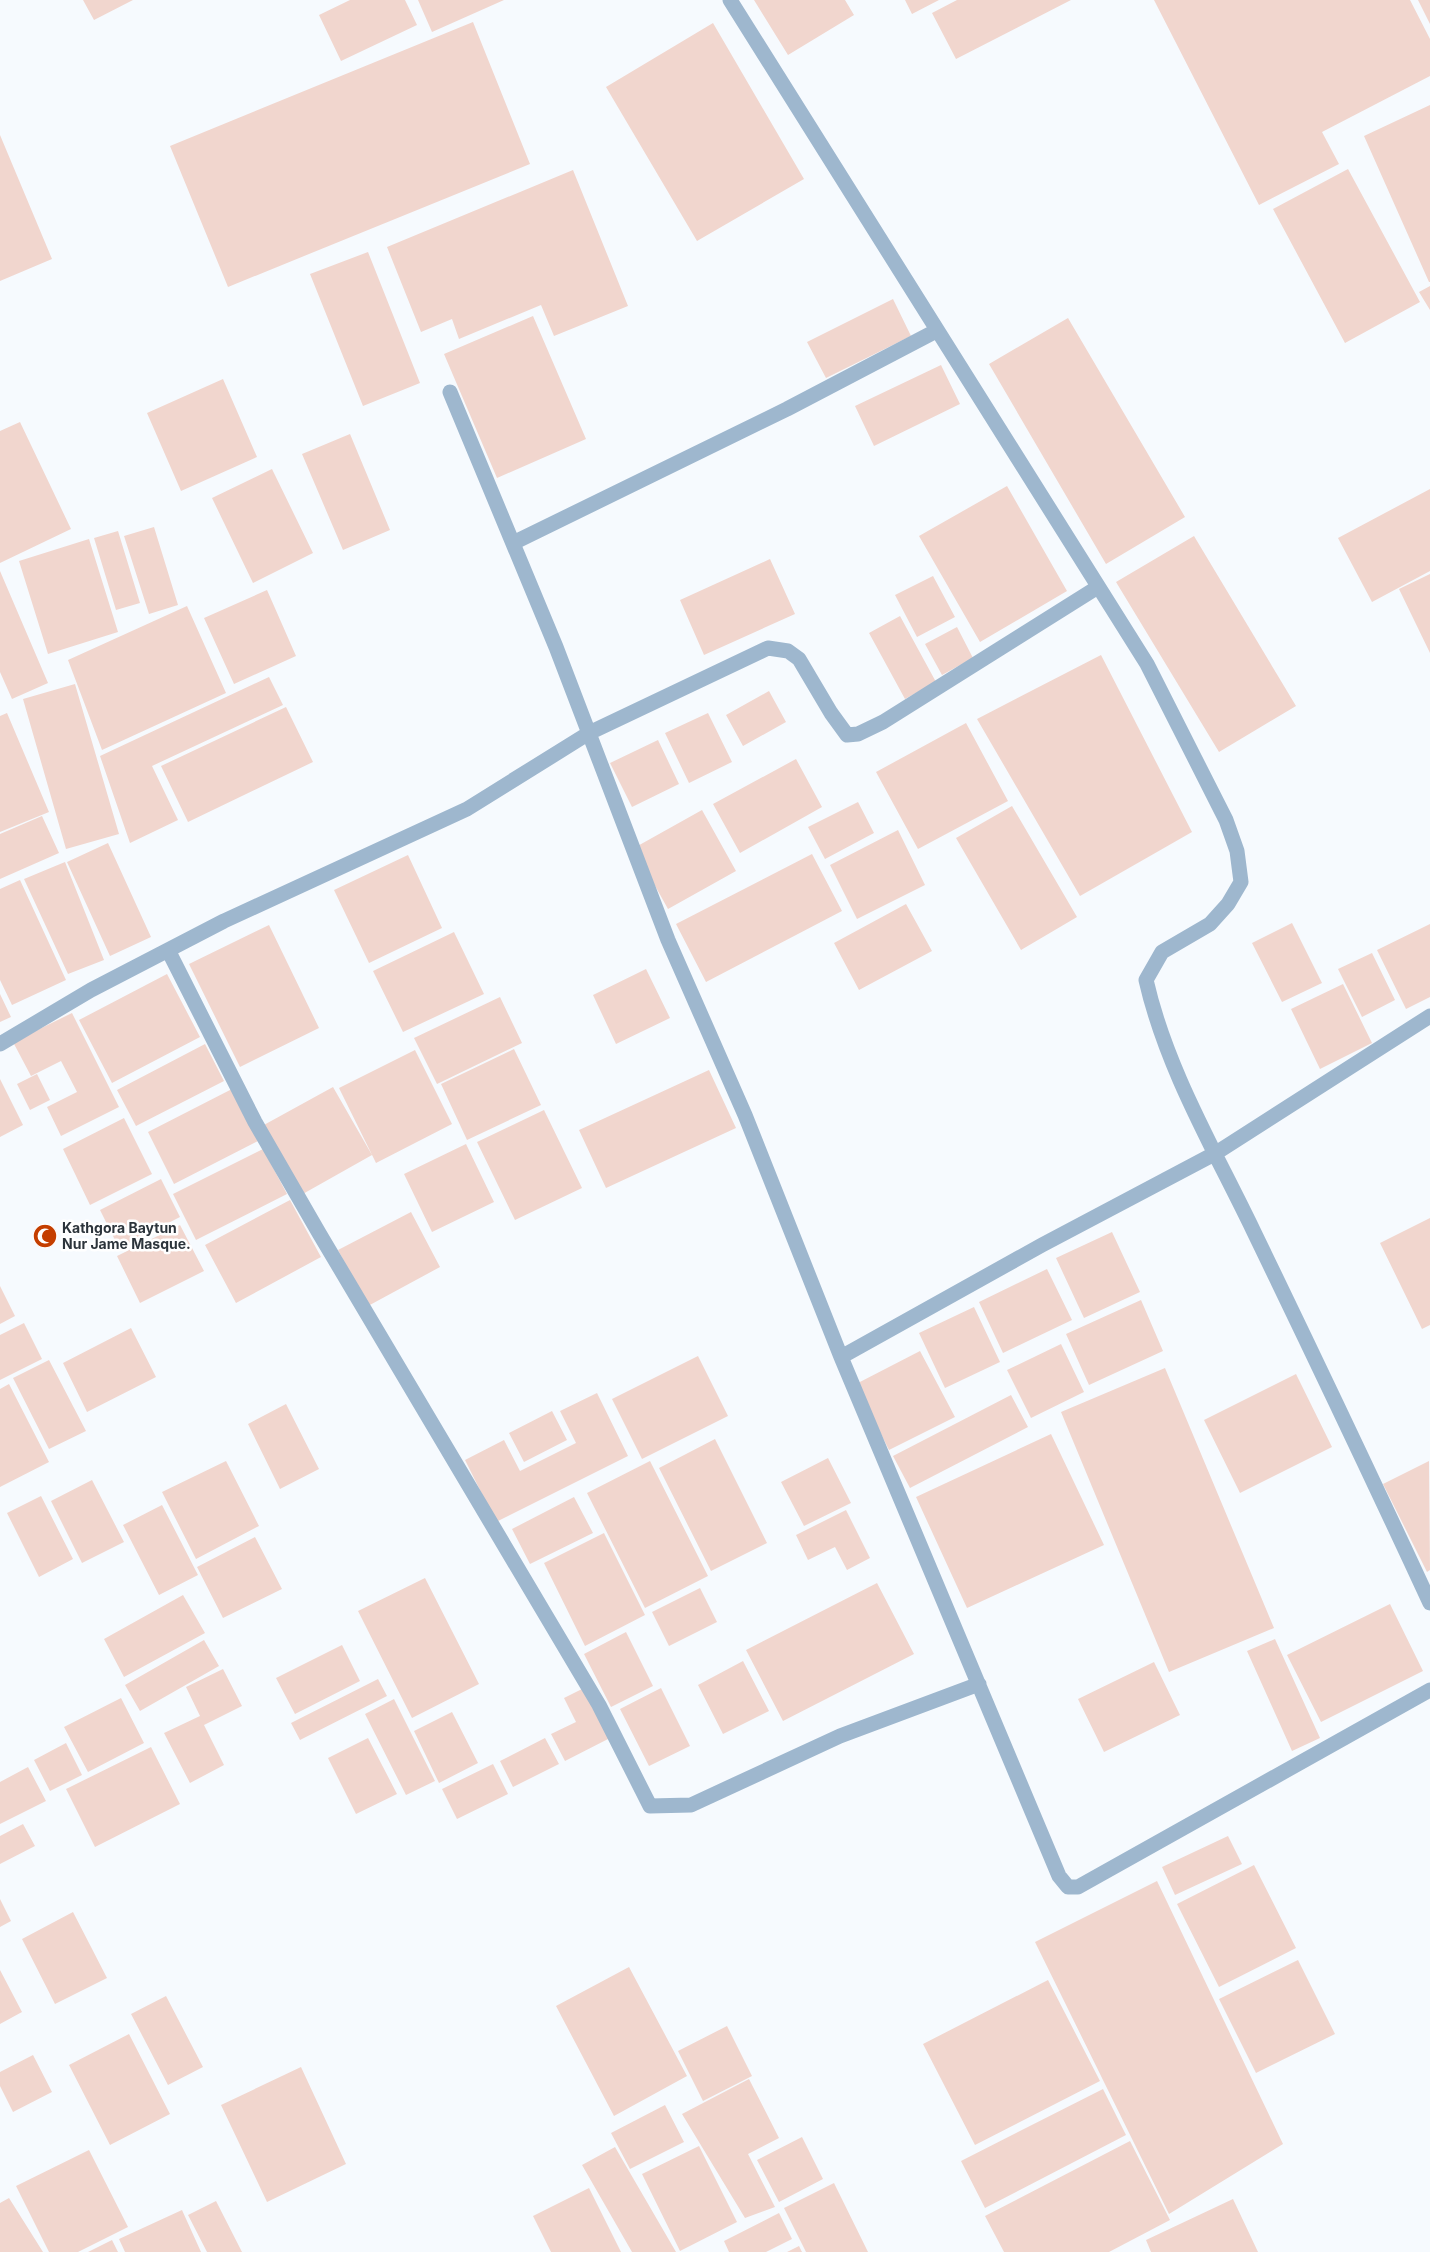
<svg xmlns="http://www.w3.org/2000/svg" width="1430" height="2252" font-family="Inter,sans-serif">
<style>
.building{fill:#f1d6ce}
.lines{fill:none;stroke-linecap:round;stroke-linejoin:round}
.minor{stroke:#9eb7ce;stroke-width:15}
.labels{text-anchor:middle;stroke-width:5;stroke-linejoin:round;paint-order:stroke}
.poi-label{font-size:14px;font-weight:bold;fill:#2c343b;stroke:#fff;text-anchor:start}
</style>
<rect width="100%" height="100%" fill="#f6fafe"/>
<!-- building -->
<path class="building" d="M83,0H133L94,20Z
M350,0H405L417,25L341,61L319,15Z
M418,0H504L432,32Z
M754,0H845L854,15L788,55Z
M905,0H939L912,14Z
M957,0H1071L956,59L932,13Z
M1154,0H1410L1430,39V76L1322,132L1339,164L1259,205Z
M1418,0H1430V24Z
M473,22L530,164L228,287L170,146Z
M713,23L804,179L697,241L606,87Z
M1430,105V282H1429L1364,136Z
M0,135L52,259L0,281Z
M1348,169L1420,302L1345,343L1273,209Z
M573,170L628,306L554,336L541,305L459,339L452,319L421,332L387,247Z
M368,252L420,383L363,406L310,274Z
M1430,286V310L1419,292Z
M893,299L911,336L826,378L807,342Z
M533,316L586,439L497,478L444,354Z
M1068,318L1185,517L1106,564L989,364Z
M941,365L960,404L874,446L855,406Z
M223,379L257,457L181,491L147,413Z
M20,422L71,529L0,563V431Z
M350,434L390,530L343,550L302,454Z
M272,469L313,553L253,583L212,498Z
M1007,486L1067,591L980,642L919,536Z
M1430,489V571L1372,602L1338,538Z
M154,527L178,605L149,614L124,536Z
M118,531L140,603L116,610L94,538Z
M1194,536L1296,706L1219,752L1116,582Z
M89,539L118,632L48,654L19,561Z
M770,559L795,614L704,655L680,600Z
M0,571L48,683L12,699L0,672Z
M1430,574V653L1399,589Z
M933,576L955,617L917,637L895,595Z
M267,590L296,656L234,684L204,618Z
M187,606L226,693L102,750L68,660Z
M900,616L936,682L905,699L869,633Z
M957,627L973,658L942,675L925,644Z
M1101,655L1192,832L1080,896L977,719Z
M269,677L283,705L152,766L178,820L130,843L100,756Z
M75,684L119,834L66,849L23,699Z
M769,691L786,722L743,746L726,715Z
M286,707L313,762L188,822L161,766Z
M7,713L49,812L0,832V716Z
M708,713L732,762L689,783L665,733Z
M966,723L1008,801L918,849L876,772Z
M658,740L679,784L632,807L610,763Z
M796,759L822,807L740,853L713,804Z
M858,802L874,833L825,859L808,827Z
M1012,806L1077,917L1021,950L956,838Z
M702,810L736,871L668,909L634,848Z
M42,816L59,853L0,879V834Z
M898,830L925,885L857,919L830,865Z
M108,843L151,937L110,956L67,862Z
M812,854L842,911L706,982L676,924Z
M408,855L442,928L369,963L334,890Z
M65,862L104,960L68,974L24,879Z
M20,880L66,980L12,1005L0,980V889Z
M906,904L932,951L859,990L834,943Z
M1292,923L1322,983L1282,1002L1252,943Z
M1430,924V997L1406,1009L1377,950Z
M269,925L319,1028L240,1067L189,964Z
M454,932L484,994L403,1032L373,971Z
M1372,953L1395,1000L1362,1017L1338,969Z
M646,969L670,1018L616,1044L593,995Z
M167,974L200,1037L112,1083L79,1020Z
M1343,984L1372,1043L1320,1069L1291,1009Z
M0,994L11,1017L0,1022Z
M500,997L522,1043L437,1084L414,1038Z
M72,1013L119,1107L61,1136L47,1107L77,1092L61,1061L31,1076L13,1042Z
M205,1044L224,1081L136,1126L117,1090Z
M514,1049L541,1105L467,1140L441,1084Z
M415,1050L452,1124L376,1163L339,1088Z
M709,1070L736,1128L606,1188L579,1130Z
M37,1074L50,1100L30,1110L17,1084Z
M0,1079L23,1125L0,1137Z
M333,1087L372,1155L301,1195L262,1126Z
M232,1089L258,1141L174,1184L148,1132Z
M544,1110L582,1188L515,1220L477,1142Z
M124,1118L152,1174L90,1205L63,1149Z
M466,1144L494,1202L432,1232L404,1174Z
M263,1149L287,1194L196,1240L173,1194Z
M161,1179L180,1217L119,1248L100,1210Z
M290,1200L321,1257L236,1303L205,1245Z
M411,1212L440,1267L368,1306L338,1250Z
M1430,1218V1325L1422,1329L1380,1243Z
M180,1225L204,1271L140,1303L117,1256Z
M1112,1232L1140,1292L1084,1318L1056,1258Z
M1047,1269L1072,1320L1003,1353L979,1302Z
M0,1286L15,1316L0,1324Z
M1141,1300L1163,1351L1089,1385L1066,1334Z
M974,1307L1000,1362L945,1388L919,1333Z
M24,1323L42,1359L0,1380V1335Z
M131,1328L156,1377L87,1412L63,1363Z
M1061,1344L1084,1392L1031,1418L1007,1370Z
M920,1351L955,1417L889,1450L856,1384Z
M698,1356L728,1416L642,1459L612,1399Z
M49,1360L86,1431L49,1449L13,1378Z
M1165,1368L1274,1628L1169,1672L1061,1412Z
M1296,1374L1332,1447L1240,1493L1204,1420Z
M9,1384L49,1462L0,1487V1389Z
M597,1393L628,1456L496,1522L465,1460L504,1440L520,1471L576,1443L560,1411Z
M1011,1395L1028,1427L910,1488L893,1456Z
M286,1404L319,1469L280,1489L248,1424Z
M552,1411L567,1440L524,1462L509,1433Z
M1051,1434L1104,1545L967,1608L916,1497Z
M715,1439L767,1543L711,1571L659,1468Z
M828,1458L851,1503L804,1526L781,1482Z
M226,1461L259,1526L196,1559L162,1492Z
M650,1461L708,1576L645,1608L587,1493Z
M1429,1461L1430,1570L1427,1572L1383,1484Z
M92,1480L124,1542L82,1563L51,1501Z
M41,1496L73,1559L39,1577L7,1513Z
M574,1497L593,1533L530,1564L512,1529Z
M162,1505L198,1575L159,1595L123,1525Z
M846,1510L870,1558L847,1570L835,1547L808,1560L796,1535Z
M604,1533L645,1615L585,1646L544,1563Z
M255,1537L282,1589L223,1618L197,1567Z
M425,1578L479,1684L412,1718L358,1611Z
M877,1583L914,1654L783,1721L746,1650Z
M700,1588L717,1622L669,1646L652,1612Z
M183,1595L205,1633L124,1677L104,1639Z
M1390,1604L1423,1671L1321,1722L1287,1655Z
M626,1632L653,1686L611,1707L584,1654Z
M1275,1639L1320,1738L1292,1751L1247,1651Z
M204,1640L219,1666L140,1711L125,1685Z
M342,1645L360,1681L295,1714L276,1678Z
M743,1661L769,1711L723,1734L698,1685Z
M1154,1662L1180,1715L1104,1752L1078,1699Z
M223,1669L242,1706L204,1725L224,1765L190,1783L164,1733L200,1716L186,1687Z
M378,1679L387,1696L300,1740L291,1723Z
M584,1688L610,1738L565,1761L551,1734L576,1722L564,1698Z
M661,1688L690,1746L649,1766L620,1709Z
M121,1698L144,1743L88,1772L64,1727Z
M394,1699L435,1781L406,1795L365,1714Z
M452,1712L478,1763L439,1783L414,1731Z
M368,1738L397,1794L356,1814L328,1758Z
M545,1738L559,1764L513,1787L500,1761Z
M66,1743L82,1775L50,1791L34,1760Z
M151,1747L180,1804L95,1847L66,1789Z
M493,1764L508,1794L457,1819L442,1789Z
M28,1767L46,1801L0,1824V1782Z
M23,1824L35,1846L0,1864V1836Z
M1228,1836L1242,1864L1175,1895L1162,1867Z
M1254,1865L1296,1948L1219,1987L1177,1904Z
M1157,1881L1283,2144L1169,2214L1035,1942Z
M0,1899L11,1921L0,1927Z
M73,1912L107,1978L55,2004L22,1939Z
M1298,1960L1335,2034L1256,2073L1219,1999Z
M629,1967L687,2076L614,2116L556,2006Z
M0,1970L22,2012L0,2024Z
M1048,1980L1100,2081L975,2145L923,2044Z
M166,1996L203,2067L168,2085L131,2014Z
M727,2026L752,2076L703,2101L678,2051Z
M129,2034L170,2114L110,2145L69,2065Z
M33,2055L52,2092L13,2112L0,2086V2072Z
M301,2067L346,2164L267,2202L221,2105Z
M749,2079L779,2138L748,2154L775,2207L745,2218L682,2114Z
M1103,2089L1126,2135L985,2208L961,2161Z
M665,2105L684,2142L630,2169L611,2133Z
M802,2137L823,2179L779,2202L757,2160Z
M1130,2141L1170,2220L1109,2252H1004L985,2216Z
M699,2146L737,2222L680,2251L642,2174Z
M615,2147L676,2252H632L582,2165Z
M89,2150L128,2227L78,2252H49L16,2186Z
M834,2183L868,2252H806L784,2208Z
M589,2188L621,2252H551L533,2216Z
M9,2198L43,2252H0V2203Z
M1233,2199L1258,2252H1151L1146,2240Z
M216,2201L242,2252H207L188,2215Z
M182,2210L201,2252H125L119,2239Z
M779,2213L792,2239L766,2252H729L724,2241Z
M112,2240L118,2252H88Z
M799,2246L802,2252H787Z"/>
<g class="lines">
<!-- minor -->
<path class="minor" d="M730,0L1147,664L1226,820L1237,851L1241,882L1228,904L1210,924L1162,952L1146,980C1166,1068 1214,1149 1253,1230C1313,1354 1372,1478 1430,1603
M450,392L556,647L668,940L745,1115L841,1357L1059,1876L1068,1887H1078L1430,1690
M513,543L787,409L936,331
M168,950L255,1122L319,1233L599,1705L650,1806L691,1805L840,1736L979,1684
M0,1044L91,990L224,921L467,809L589,733L768,648L788,651L799,659L831,713L847,735L858,734L883,722L1098,587
M841,1357L1042,1245L1216,1153L1430,1016"/>
</g>
<!-- icons -->
<defs>
<g id="mosque-disc" transform="scale(1.25)"><circle r="9.5" fill="#c43e00" stroke="#fff"/><path d="M3.5-4.9A6 6 0 1 0 3.5 4.9A5 5 0 1 1 3.5-4.9Z" fill="#fff"/></g>
</defs>
<g fill-rule="evenodd">
<use href="#mosque-disc" x="45" y="1236"/>
</g>
<g class="labels">
<!-- poi labels -->
<g class="poi-label">
<text x="62" y="1233">Kathgora Baytun<tspan x="62" dy="16">Nur Jame Masque.</tspan></text>
</g>
</g>
</svg>
